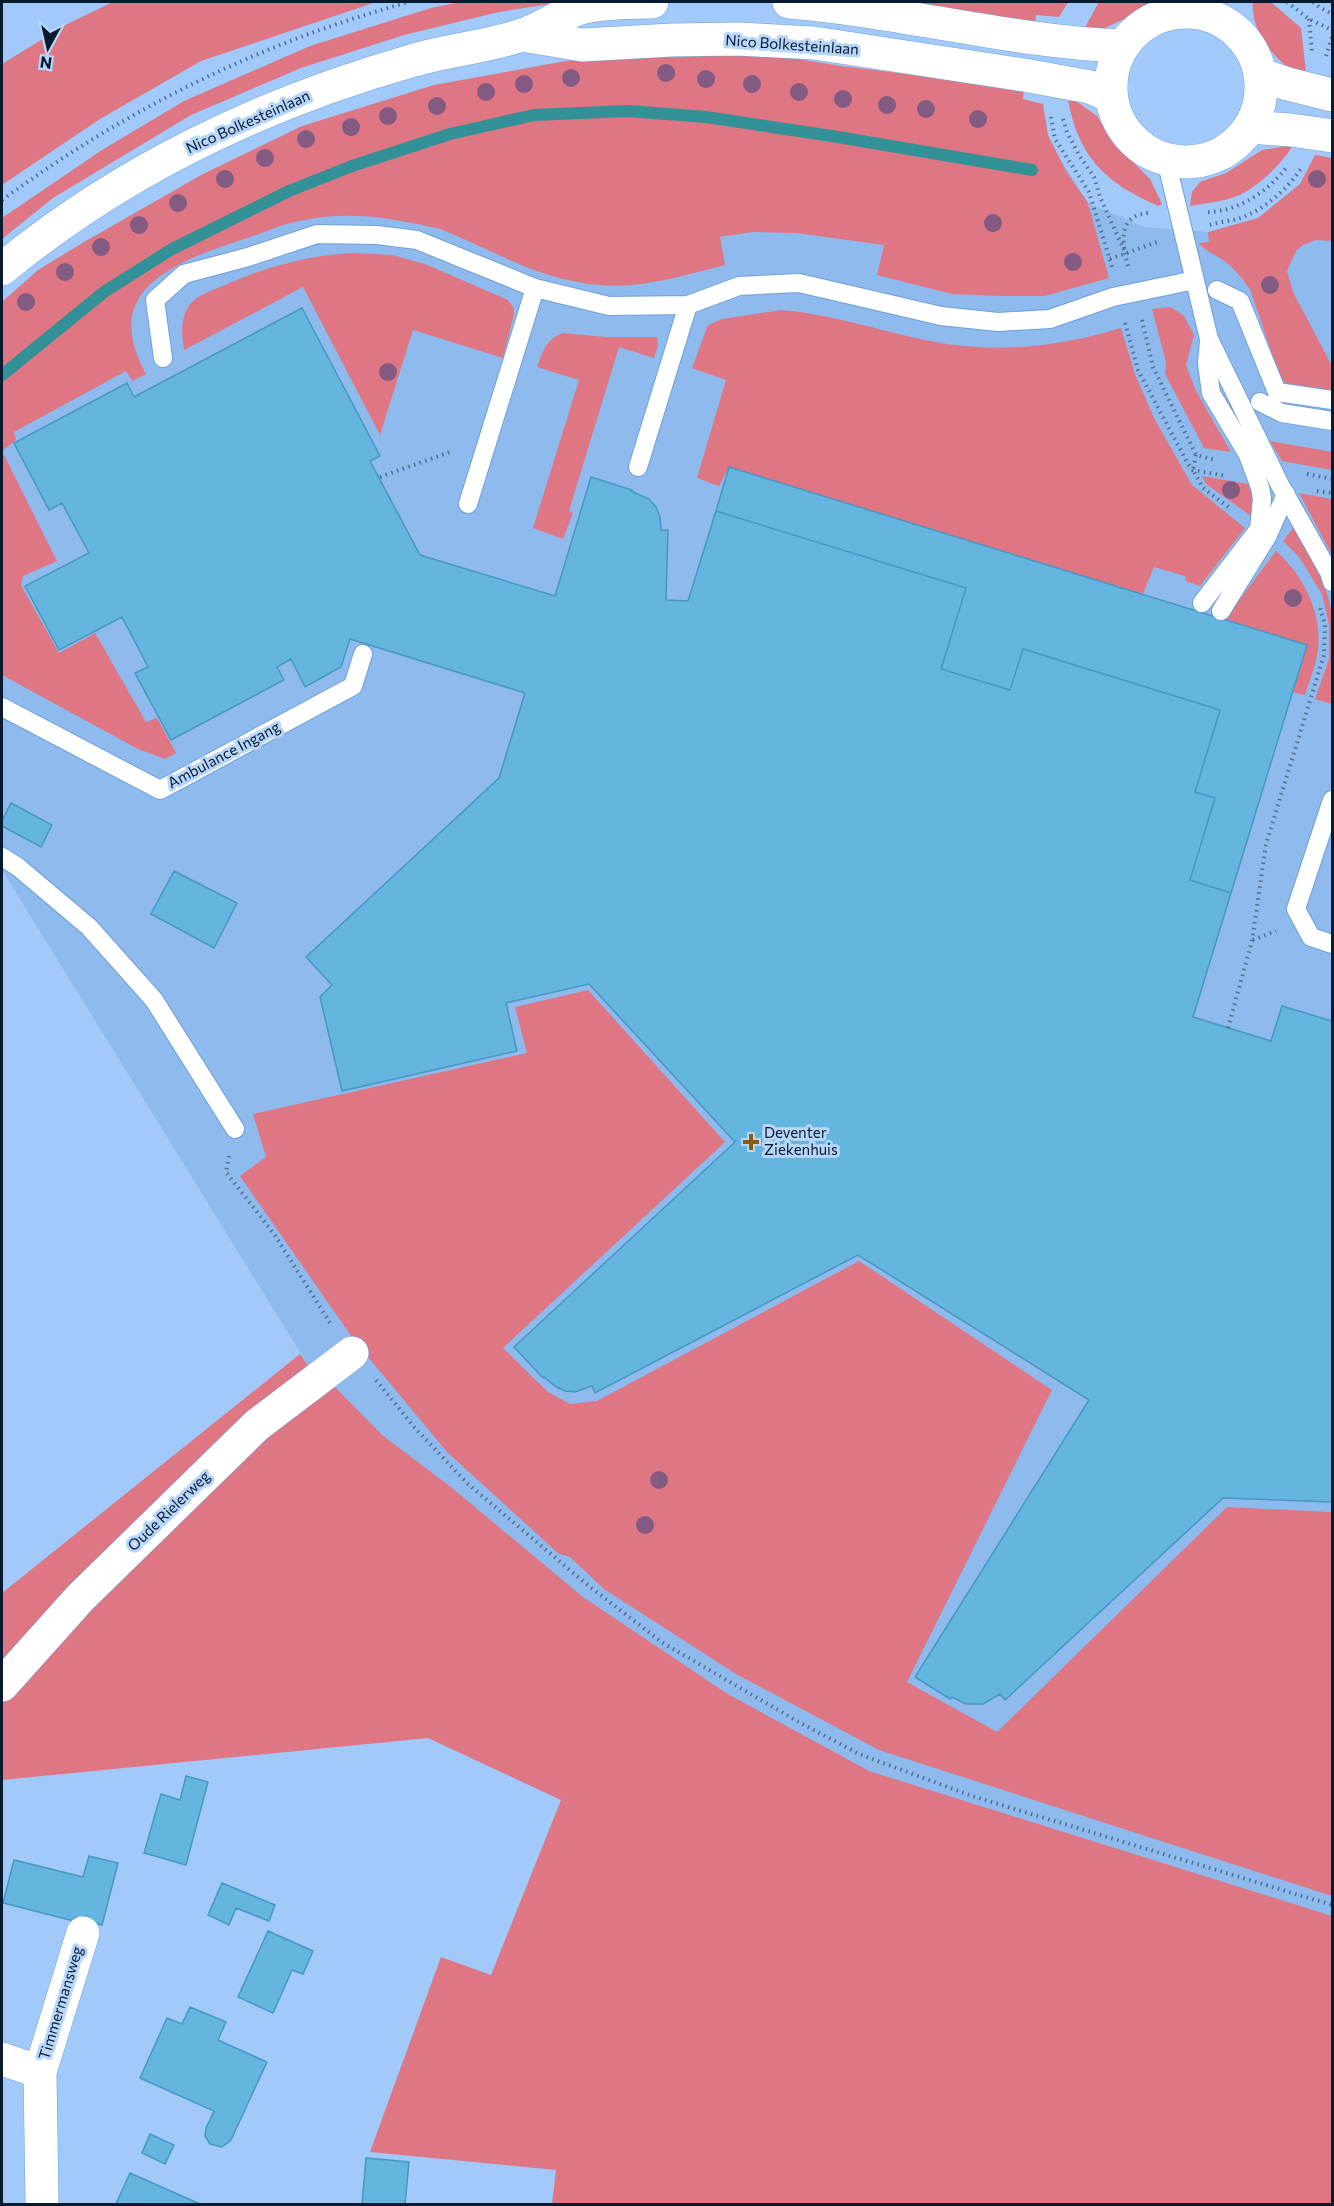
<svg xmlns="http://www.w3.org/2000/svg" width="1334" height="2206" font-family="Commissioner,sans-serif">
<style>
.built{fill:#8fbaed}
.green{fill:#df7683}
.lines{fill:none;stroke-linecap:round;stroke-linejoin:round}
.stream{stroke:#319196;stroke-width:12}
.building{fill:#64b5e0;stroke:#4698c2;stroke-width:1.5}
.lane-casing{stroke:#6e9fd9;stroke-width:20}
.street-casing{stroke:#6e9fd9;stroke-width:34}
.secondary-casing{stroke:#6e9fd9;stroke-width:34}
.path{stroke:#516f91;stroke-width:4;stroke-dasharray:1.5 4.5;stroke-linecap:butt}
.lane{stroke:#fff;stroke-width:18}
.street{stroke:#fff;stroke-width:33}
.secondary{stroke:#fff;stroke-width:33}
.tree{fill:#825a82}
.poi-dot{fill:#8d5d05;stroke:#b7d6fa;stroke-width:2}
.labels{text-anchor:middle;stroke-width:6;stroke-linejoin:round;paint-order:stroke}
.street-label{font-size:15px;fill:#061a30;stroke:#b7d6fa}
.poi-label{font-size:15px;fill:#061a30;stroke:#b7d6fa;text-anchor:start}
</style>
<rect width="100%" height="100%" fill="#a1c9f9"/>
<!-- built -->
<path class="built" d="M1315,155L1332,158V1941L911,1813L620,1657L311,1370L2,870V352L213,208L1062,162L1088,203L1144,227L1208,232L1258,218L1300,184Z"/>
<!-- green -->
<path class="green" d="M113,2H376L201,61L100,119L2,185V64L67,24Z
M460,2H562L499,12L404,35L301,68L191,115L53,198L2,239V218L102,150L184,101L310,46L431,8Z
M890,2H1068L1059,17L1036,15L1035,26Z
M1099,2H1159L1097,32L1083,31Z
M1253,2H1271L1301,28L1306,73C1300,71 1293,70 1288,67C1269,54 1250,25 1253,2Z
M672,52L763,53L841,66L1024,88L1023,99L1043,104L1048,135L1066,171L1088,203L1109,278L1045,296H1000L952,294L877,275L884,245L796,233L753,232L720,237L725,265C684,275 642,289 600,285C539,280 497,252 443,230C435,227 425,226 417,224C380,216 341,212 304,220C284,223 264,233 244,239C217,248 189,257 165,273C124,299 124,334 146,374L132,381L126,371L14,432L16,440L2,451L57,561L23,576L21,585L59,653L95,633L146,722L157,718L176,753L165,759L138,749L2,675V302L38,270L84,242L203,174L302,126L434,85L566,61Z
M1068,101H1076L1097,116L1112,141L1150,179L1162,204L1158,206C1105,182 1080,159 1068,101Z
M1293,145C1283,163 1257,188 1237,196C1222,202 1206,203 1190,206L1192,192L1200,182L1226,173L1262,150Z
M1315,155L1332,158V241L1316,240L1303,245L1296,251L1287,271L1293,292L1332,366V392L1290,386L1280,378L1250,289C1242,278 1234,268 1223,260C1214,254 1205,251 1199,243L1209,242L1208,232L1258,218L1300,184Z
M354,253L392,255L425,264L508,300L514,308V314L503,358L413,330L380,435L303,287L184,350C182,337 180,322 187,309C193,297 208,292 220,287C263,268 307,255 354,253Z
M1171,307L1184,316L1194,335L1186,365L1195,389L1231,452L1204,448L1165,374L1166,362L1152,309Z
M781,310C832,314 879,331 930,341C994,354 1059,347 1121,328L1135,374L1154,418L1192,485L1245,528L1200,586L1186,581L1185,576L1154,567L1143,594L729,467L719,486L697,478L726,380L692,368L708,325L722,319Z
M563,333L606,337H657L658,345L654,358L619,347L569,511L573,513L563,539L533,528L579,380L537,367C543,351 546,339 563,333Z
M1270,441L1332,452V470L1282,461Z
M1202,476L1248,484L1252,495L1251,516L1206,484Z
M1299,493L1332,499V555Z
M1294,527C1308,555 1329,585 1332,616C1334,645 1332,676 1332,704L1315,699L1329,659V625L1322,594L1299,557L1283,541Z
M1276,551C1304,576 1322,612 1318,650C1316,665 1309,681 1305,695L1293,692L1307,645L1225,619Z
M588,990L725,1142L503,1348L548,1392L570,1404L597,1401L859,1261L1052,1390L907,1682L997,1732L1227,1507L1332,1512V1896L879,1750L736,1674L604,1589L570,1557L559,1554L447,1452L354,1340L240,1176L266,1157L253,1114L527,1053L515,1007Z
M300,1354L311,1370L2,1675V1593Z
M329,1381L382,1435L452,1488L583,1597L726,1693L869,1771L1332,1916V2204H552L556,2170L370,2152L441,1957L491,1975L561,1800L428,1738L2,1780V1701L185,1503Z"/>
<g class="lines">
<!-- stream -->
<path class="stream" d="M2,375L104,292L172,249L289,191L352,166L450,134L534,115L628,111L706,117L838,137L1032,170"/>
</g>
<!-- building -->
<path class="building" d="M302,308L380,456L370,461L420,555L555,596L591,477L632,490L631,491L649,499L656,507L660,517L661,530H668L666,600L688,601L716,511L966,588L941,669L1010,690L1023,649L1220,710L1195,792L1215,798L1190,880L1231,893L1193,1017L1271,1041L1282,1006L1332,1021V1502L1223,1498L1005,1700L1000,1694L983,1704H966L952,1697L950,1699L915,1677L1089,1400L858,1255L595,1393L592,1386L575,1392L565,1391L556,1387L544,1377L543,1378L514,1347L735,1142L589,984L506,1003L517,1051L342,1091L320,997L332,985L306,957L499,778L525,693L350,639L341,667L305,687L291,659L277,667L284,680L171,740L135,673L148,667L122,617L59,650L25,586L89,553L62,503L49,510L14,443L127,383L134,397Z
M729,467L1307,645L1231,893L1190,880L1215,798L1195,792L1220,710L1023,649L1010,690L941,669L966,588L716,511Z
M11,803L52,825L41,847L2,826V821Z
M174,871L237,903L214,948L151,914Z
M186,1776L208,1782L186,1865L144,1853L161,1794L180,1800Z
M89,1856L118,1863L102,1925L75,1918L74,1921L3,1903L14,1860L83,1877Z
M222,1883L275,1905L269,1921L236,1908L229,1925L208,1915Z
M268,1931L313,1951L303,1974L292,1970L273,2013L238,1997Z
M190,2007L226,2022L218,2040L267,2062L231,2140L222,2147L210,2144L205,2136L206,2128L214,2111L140,2078L167,2018L182,2024Z
M150,2134L174,2145L165,2164L142,2153Z
M366,2158L409,2162L405,2204H362Z
M130,2173L200,2204H116Z"/>
<g class="lines">
<!-- lane casing -->
<g class="lane-casing">
<path id="lane" d="M1166,160L1209,339L1280,485L1329,572L1332,582
M1217,290L1240,301L1277,392L1332,400
M163,358L155,300L184,274L248,257L317,234L377,235L417,240L535,288L609,306L688,305L739,286L799,283L941,316L998,322L1050,319L1113,297L1195,280
M1260,402L1282,413L1332,421
M638,467L688,305
M468,504L535,288
M1202,603L1259,529L1262,499L1260,487L1248,455L1211,393L1207,363L1209,341
M1221,611L1268,535L1286,494
M2,707L160,790L353,686L363,654
M1332,800L1296,909L1311,937L1332,944
M2,857L18,867L89,927L154,1000L235,1129"/>
</g>
<!-- street casing -->
<g class="street-casing">
<path id="street" d="M2,1685L80,1598L257,1425L352,1353
M2,2059L40,2072L83,1933
M40,2072L42,2204"/>
</g>
<!-- secondary casing -->
<g class="secondary-casing">
<path id="secondary" d="M789,2C901,11 1011,42 1123,46
M1111 87a75 75 0 1 1 150 0a75 75 0 1 1-150 0Z
M522,35L582,45L672,40L738,39L814,43L1024,75L1090,87L1111,96
M1261,75L1288,84L1332,95
M1250,127L1291,130L1332,136
M2,269C121,171 263,103 411,61C447,50 486,47 522,35C540,29 557,17 575,10C593,3 632,2 652,2"/>
</g>
<!-- path -->
<path class="path" d="M1287,2L1309,19L1332,30
M1313,2L1319,7L1332,14
M1309,19L1312,52
M1326,56L1332,37
M1051,117L1055,139L1089,192L1113,270
M1063,119L1067,132L1079,155L1094,177L1100,197L1124,250
M2,200C127,109 259,43 409,2
M1208,212C1240,211 1268,191 1287,167
M1210,225C1219,222 1229,221 1238,219C1264,210 1287,190 1302,167
M1110,259L1157,242
M1128,266C1122,243 1117,215 1149,213
M1142,320L1153,367L1196,455L1216,460
M1125,323L1138,370L1188,464L1193,470L1227,476
M1196,455L1193,470L1203,488L1231,509
M1307,474L1332,479
M380,477L453,451
M1317,491L1332,493
M1253,940L1276,931
M1228,1028L1252,941L1266,844L1324,655L1325,624L1320,608
M229,1156L226,1172L274,1234L332,1326
M376,1380L414,1427L468,1484L590,1587L663,1643L797,1721L859,1754L972,1796L1332,1905"/>
<!-- lane -->
<use href="#lane" class="lane"/>
<!-- street -->
<use href="#street" class="street"/>
<!-- secondary -->
<use href="#secondary" class="secondary"/>
</g>
<!-- trees -->
<g class="tree">
<circle cx="666" cy="73" r="9"/>
<circle cx="571" cy="78" r="9"/>
<circle cx="706" cy="79" r="9"/>
<circle cx="524" cy="84" r="9"/>
<circle cx="752" cy="84" r="9"/>
<circle cx="486" cy="92" r="9"/>
<circle cx="799" cy="92" r="9"/>
<circle cx="843" cy="99" r="9"/>
<circle cx="887" cy="105" r="9"/>
<circle cx="437" cy="106" r="9"/>
<circle cx="926" cy="109" r="9"/>
<circle cx="388" cy="116" r="9"/>
<circle cx="978" cy="119" r="9"/>
<circle cx="351" cy="127" r="9"/>
<circle cx="306" cy="139" r="9"/>
<circle cx="265" cy="158" r="9"/>
<circle cx="225" cy="179" r="9"/>
<circle cx="1317" cy="179" r="9"/>
<circle cx="178" cy="203" r="9"/>
<circle cx="993" cy="223" r="9"/>
<circle cx="139" cy="225" r="9"/>
<circle cx="101" cy="247" r="9"/>
<circle cx="1073" cy="262" r="9"/>
<circle cx="65" cy="272" r="9"/>
<circle cx="1270" cy="285" r="9"/>
<circle cx="26" cy="302" r="9"/>
<circle cx="388" cy="372" r="9"/>
<circle cx="1231" cy="490" r="9"/>
<circle cx="1293" cy="598" r="9"/>
<circle cx="659" cy="1480" r="9"/>
<circle cx="645" cy="1525" r="9"/>
</g>
<!-- markers -->
<path class="poi-dot" d="M748 1133h6v6h6v6h-6v6h-6v-6h-6v-6h6z"/>
<g class="labels">
<!-- street labels -->
<g class="street-label">
<text transform="translate(792 45) rotate(4)" y="5">Nico Bolkesteinlaan</text>
<text transform="translate(248 122) rotate(-24)" y="5">Nico Bolkesteinlaan</text>
<text transform="translate(224 755) rotate(-28)" y="5">Ambulance Ingang</text>
<text transform="translate(169 1511) rotate(-44)" y="5">Oude Rielerweg</text>
<text transform="translate(61 2003) rotate(-73)" y="5">Timmermansweg</text>
</g>
<!-- poi labels -->
<g class="poi-label">
<text x="764" y="1138">Deventer<tspan x="764" dy="17">Ziekenhuis</tspan></text>
</g>
</g>
<!-- border -->
<rect width="1334" height="2206" fill="none" stroke="#061a30" stroke-width="6"/>
<!-- north arrow -->
<g transform="translate(48 48) rotate(188)" stroke="#b7d6fa" stroke-width="4.5" paint-order="stroke">
<path d="M0-4.5L10 22L0 15L-10 22Z" fill="#061a30"/>
<text y="-9" font-size="16" font-weight="bold" text-anchor="middle" fill="#061a30">N</text>
</g>
</svg>
